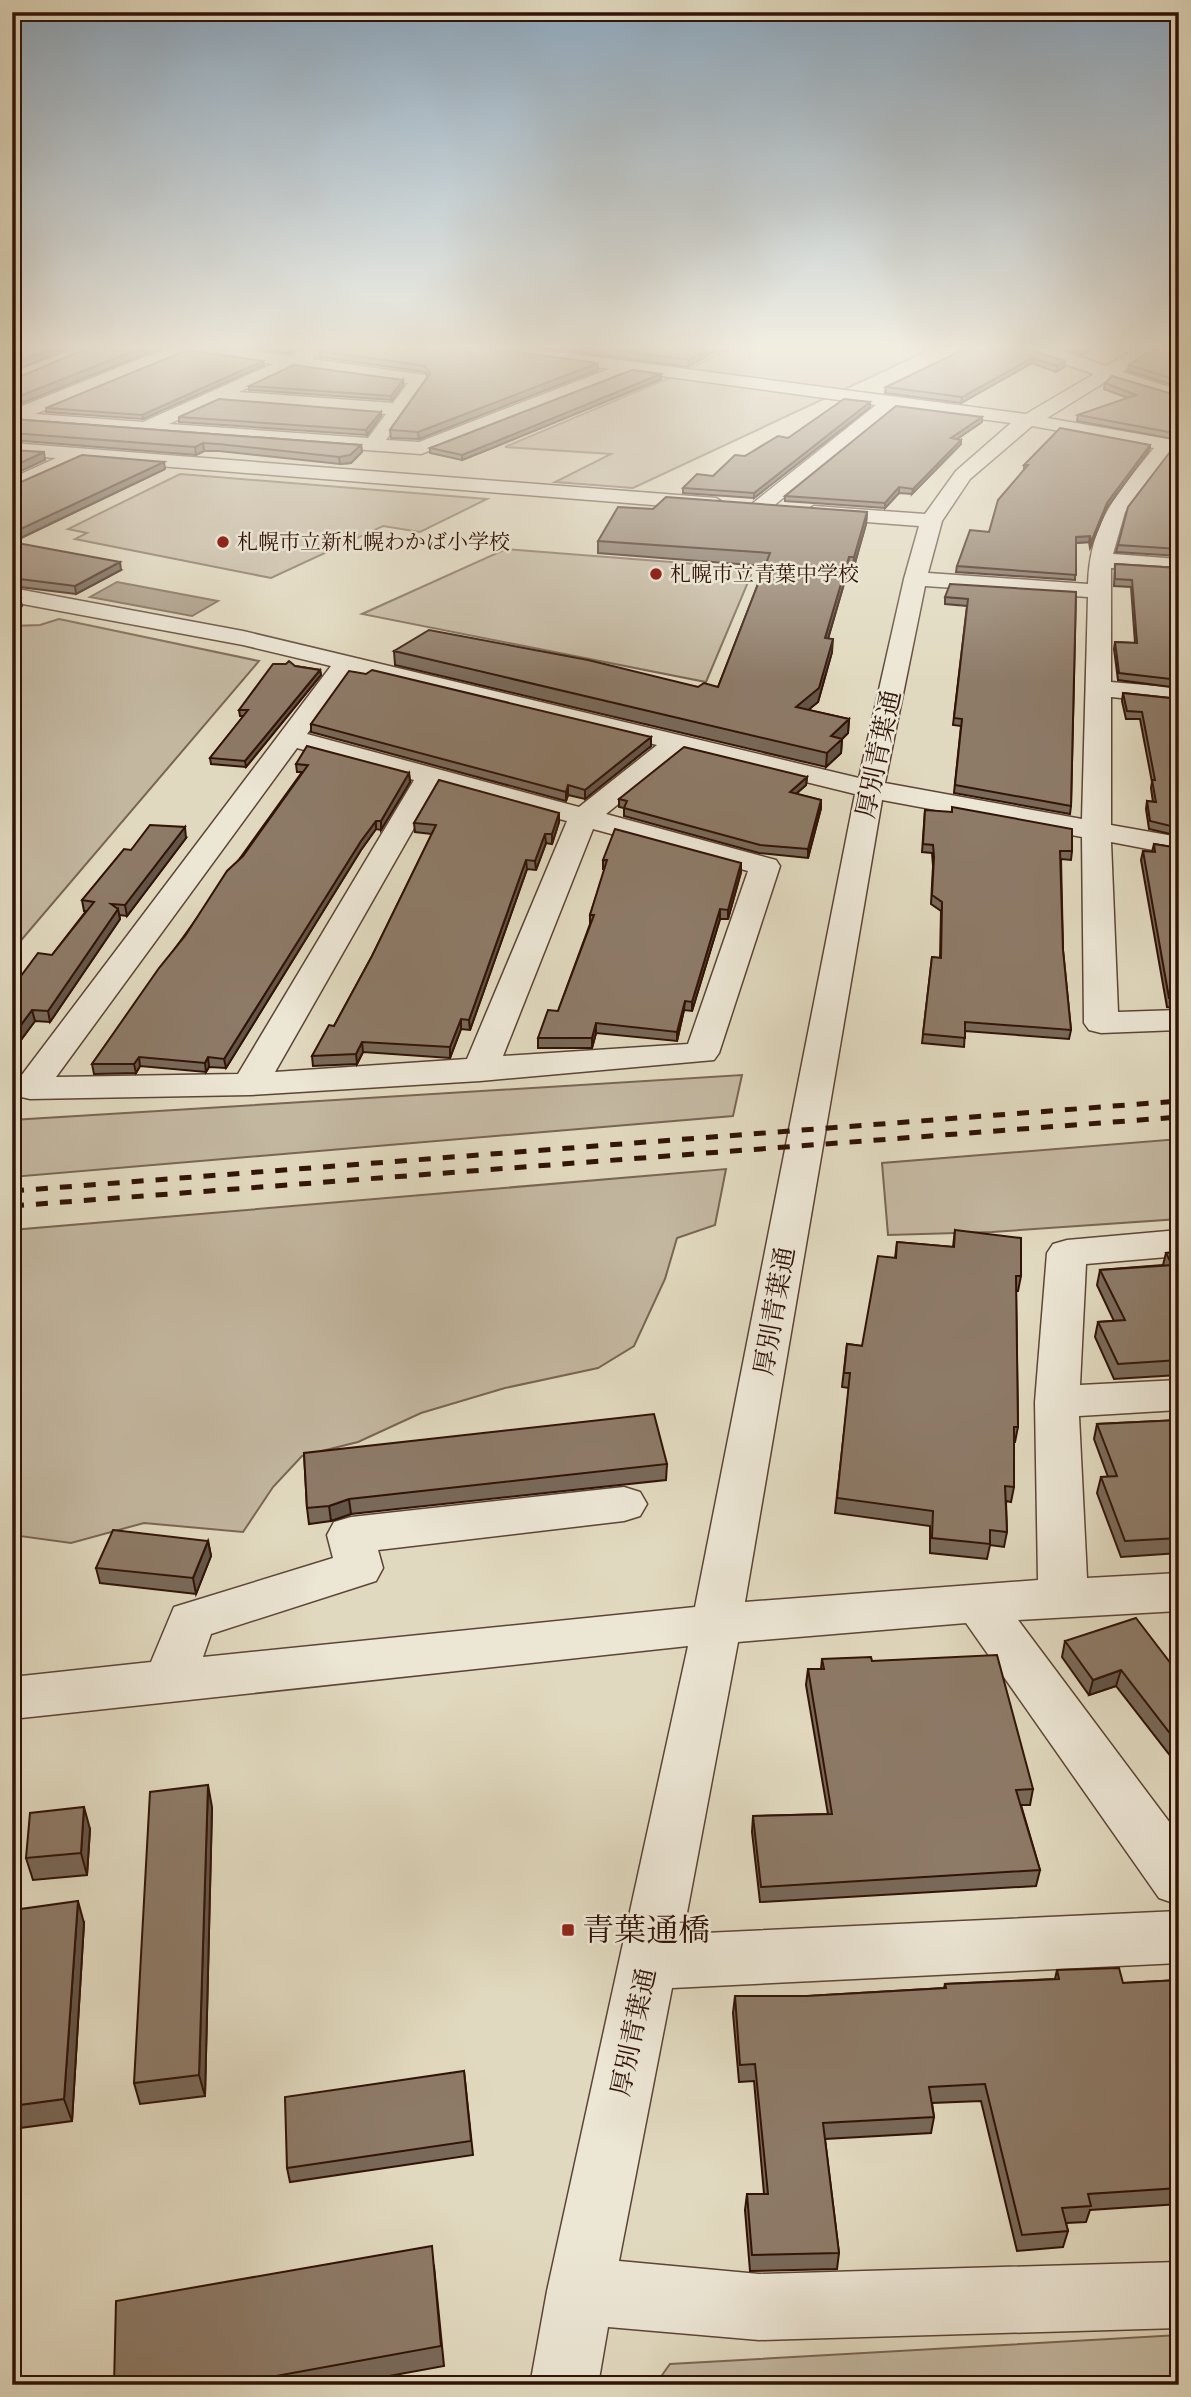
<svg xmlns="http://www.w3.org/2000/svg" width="1191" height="2397" font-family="'Sorts Mill Goudy','Noto Serif JP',serif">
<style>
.green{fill:#c3b7a0;stroke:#7a6554;stroke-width:2}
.water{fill:#a59680;stroke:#776250;stroke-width:2}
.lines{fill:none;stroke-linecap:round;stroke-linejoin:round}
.minor-casing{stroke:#5d4435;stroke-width:3}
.minor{fill:#ece6d5;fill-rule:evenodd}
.rail{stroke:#311307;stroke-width:5;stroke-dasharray:12 12;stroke-linecap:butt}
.wall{fill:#796959;stroke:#311307;stroke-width:2}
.shaded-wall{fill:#635548;stroke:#311307;stroke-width:2}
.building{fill:#8d7a67;stroke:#311307;stroke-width:2}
.poi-dot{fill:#8f2418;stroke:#ece6d5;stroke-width:2.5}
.labels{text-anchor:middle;stroke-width:5;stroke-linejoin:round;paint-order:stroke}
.far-poi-label{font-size:21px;fill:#311307;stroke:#ece6d5;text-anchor:start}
.street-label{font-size:26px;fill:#311307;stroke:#ece6d5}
.near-poi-label{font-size:32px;fill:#311307;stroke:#ece6d5;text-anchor:start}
</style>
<rect width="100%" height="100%" fill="#e1d9bf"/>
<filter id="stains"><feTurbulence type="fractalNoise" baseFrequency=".00286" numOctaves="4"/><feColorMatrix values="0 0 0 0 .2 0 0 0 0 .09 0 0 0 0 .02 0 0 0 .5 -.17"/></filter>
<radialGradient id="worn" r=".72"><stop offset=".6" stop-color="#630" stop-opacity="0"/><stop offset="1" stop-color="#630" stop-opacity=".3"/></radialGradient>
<!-- green -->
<path class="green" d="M735,345H939L633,488L555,482L611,454L505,447L690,369Z
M180,474L487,499L420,532L383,526L271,578L75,539L87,533L68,529Z
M506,549L735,567L751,575L706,682L362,614Z
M59,619L259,661L12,951V626L40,625Z
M742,1075L733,1116L12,1177V1120Z
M1179,1139V1219L992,1232L888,1235L882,1163Z
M726,1169L715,1225L677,1238L665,1279L634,1346L598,1368L505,1388L421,1413L358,1442L302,1456L273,1487L243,1532L144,1523L71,1543L12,1535V1230Z
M1179,2335V2385H655L670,2364Z"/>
<!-- water -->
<path class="water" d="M117,582L218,601L192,616L90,597Z"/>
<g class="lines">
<!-- minor casing -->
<g class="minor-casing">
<path id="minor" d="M165,345H211L290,356L315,345H337L312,359L425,375L428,379L386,440L419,442L609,369L466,350L458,345H505L1026,414L1094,374L1027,352V345H1047L1106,366L1142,345H1162L1122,372L1179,390V401L1110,379L1047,418L1179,441V453L1171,451L1125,512L1113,554L1179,559V573L1111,568V682L1179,688V704L1111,697V825L1179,837V855L1111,842L1118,1012L1179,1010V1030L1101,1033L1089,1030L1084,1023L1082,837L882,800L745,1602L1038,1580L1035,1402L1047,1253L1053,1244L1067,1240L1179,1230V1256L1086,1264L1080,1385L1179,1380V1410L1079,1416L1087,1578L1179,1573V1611L1018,1620L1179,1835V1905L1159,1898L966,1623L738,1642L683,1934L1179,1911V1963L672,1988L619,2261L759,2274L1179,2262V2328L759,2340L608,2327L598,2385H530L547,2291L688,1646L12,1719V1677L151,1662L174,1607L333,1558L327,1535L334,1522L351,1517L624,1487L640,1492L647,1504L640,1516L624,1521L378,1550L383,1568L376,1581L211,1634L203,1657L695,1607L855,794L683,752L606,814L776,860L780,866L719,1053L714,1060L480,1081L250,1095L30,1099L17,1096L12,1088L331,666L243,645L12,602V588L243,631L859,778L904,579L919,526L814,518L804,512L814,506L925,514L956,471L1011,423L895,408L767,511H753L750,507L753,503L876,405L632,372L421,454L12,424V410L167,348ZM187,352L273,364L143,422L35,414ZM294,367L408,383L393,403L239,392ZM219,401L386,414L368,438L169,424ZM1032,426L1154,448C1117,494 1090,522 1088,584L928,573L942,521L970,479ZM925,586L1088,597L1082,819L885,783ZM353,671L657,745L579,807L307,734ZM297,748L414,780L238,1074L56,1077ZM438,786L567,821L467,1059L275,1072ZM593,829L748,871L688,1044L503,1056Z
M12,443L716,498L726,504L716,510L83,460L12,492V478L56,458L12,455Z"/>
</g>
<!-- minor -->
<use href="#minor" class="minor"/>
<!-- rail -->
<path class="rail" d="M12,1191L1179,1101
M12,1206L1179,1117"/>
</g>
<!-- wall -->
<path class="wall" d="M231,345H308L290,353Z
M526,345H726L688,367Z
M1055,345H1097L1082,355Z
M1179,345V387L1128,371L1129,365Z
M1027,349L1064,367L1056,372L1032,363L961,403L885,393L886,387Z
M320,351L598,370L419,439L391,438L390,430L428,376L425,372L320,357Z
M264,365L143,419L46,412V408Z
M661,379L497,446L462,460L430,453V448Z
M403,380V385L392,400L249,390V386Z
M1105,383L1179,396V440L1077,421L1078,415L1128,398L1104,389Z
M870,407L754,498L683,493V488L713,476L745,456L788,438Z
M381,412V416L367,435L179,422V417Z
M12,419L361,445L362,452L351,463L340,464L219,451H204L196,455L12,440Z
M982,422L957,439L961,444L912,494L899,493L885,508L785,501V496Z
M1150,445L1149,450L1106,509L1090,548L1089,542L1076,543L1075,580L956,572L957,566L989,532L1024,470V465Z
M1179,449V556L1116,552L1118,545Z
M165,469L13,542L121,570L76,594L12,586V486Z
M653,509L867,512L866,524L853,570H848L828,639L832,652L818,702L808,710L849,719L848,733L842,739L841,753L826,767L395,665L394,651L698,687H718L765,566L598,553V541Z
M1115,564L1179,568V688L1118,680L1114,649L1115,642L1135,643L1131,587L1114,586Z
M1076,592L1071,806L1070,814L954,793L961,726L953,725L967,606L945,604V597Z
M295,666L320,670L321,675L246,767L211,764L210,758L244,716H240L239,710Z
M1123,693L1179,699V836L1149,829L1146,809L1147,801L1153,802L1151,788L1152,782L1140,719H1126L1122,701Z
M311,724L651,737V746L585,799L568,795L566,801L311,732Z
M296,764L409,773L410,782L381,830L376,829L361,850L226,1068L209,1067L206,1072L140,1066L136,1073L94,1074L92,1064L302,772H297Z
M807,777L806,785L796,794L821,800V808L808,858L759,853L624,816V808L619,807V799Z
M925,810L1072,851L1071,860L1061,859L1063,950L1071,1030L1069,1039L965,1031L964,1047L922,1043L932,957L940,958L941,911L931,904L933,866L932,853L922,852Z
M559,822L552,844L546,843L536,870L527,869L470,1030L461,1029L450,1058L363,1052L357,1064L313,1066L312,1056L334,1026L372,956L432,834L415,832L414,823Z
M186,838L127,916L119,915L120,919L50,1022L35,1021L12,1052L52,955L86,911H84L82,900L131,850Z
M1154,844L1179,848V1008L1167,1007L1141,860L1143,851L1152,852Z
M603,860L741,863V872L728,919H720L692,1011L684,1010L677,1041L596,1033L592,1048H538V1038L558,1011L590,924V915L605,869H603Z
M955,1230L1021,1276L1018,1291H1016L1018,1427L1015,1442H1014V1487L1011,1502L1006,1501L1007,1532L1004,1547L990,1545L987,1559L930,1553V1526L835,1513L849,1388L842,1387L847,1344L862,1346L895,1258L897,1242L953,1247Z
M1179,1252L1178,1375L1114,1379L1095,1337L1098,1322L1114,1321L1097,1285L1100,1270L1163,1265L1166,1253Z
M1179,1420V1553L1121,1557L1097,1493L1101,1477H1108L1094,1439L1097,1424Z
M304,1453L667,1464L666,1480L351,1514L331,1521L309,1524L307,1508Z
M208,1541L211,1556L196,1594L100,1583L96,1568Z
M1065,1641L1172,1665L1179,1662V1767L1116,1686L1089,1695L1062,1657Z
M822,1659L872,1661L1033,1789L1030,1805H1021L1040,1870L1036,1886L760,1902L752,1832L753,1816L828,1814L806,1685L808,1669H821Z
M212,1807L205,2096L140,2104L134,2083Z
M90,1829L87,1875L33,1880L26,1858Z
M84,1923L72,2121L12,2129V1998Z
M1057,1970L1123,1983L1179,1980V2204L1090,2210L1086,2222L1066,2223L1068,2231L1063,2247L1017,2251L981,2101L932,2103L934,2117L931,2133L825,2139L839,2253L837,2269L750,2271L745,2210L747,2194H764L754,2081L739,2082L733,2013L735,1996H807L944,1988L945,1984L1055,1979Z
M464,2071L473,2155L290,2182L287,2168Z
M434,2266L444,2366L340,2385H114Z"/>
<!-- shaded-wall -->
<path class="shaded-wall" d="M61,345H79L12,372V364Z
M149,345H164L163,347L12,407V399Z
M292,345H308L290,353L289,347Z
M714,345H726L688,367L689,360Z
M1089,345H1097L1082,355L1083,349Z
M1032,358V363L961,403L962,397Z
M263,361L264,365L143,419L142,415Z
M1065,361L1064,367L1056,372L1057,366Z
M598,363V370L419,439L418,432Z
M661,374V379L497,446L462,460V455Z
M403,380V385L392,400L391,396Z
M870,402V407L754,498V493Z
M381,412V416L367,435L366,430Z
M982,417V422L951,443V438Z
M961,440V444L912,494L913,489Z
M203,443L204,451L196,455L195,447Z
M361,445L362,452L351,463L340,464L339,457Z
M1150,445L1149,450L1106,509L1090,548L1091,542L1107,503Z
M44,452L45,460L12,475V467Z
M164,462L165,469L12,542V533Z
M899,487V493L885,508V503Z
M867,512L866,524L853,570L854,557Z
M1090,536L1089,542L1076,543V537Z
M849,557L848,570L824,652L825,638Z
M120,562L121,570L76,594L75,586Z
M20,598L22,606L12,612V602Z
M833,639L832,652L818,702L795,721L796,707Z
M320,670L321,675L246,767L245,761Z
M849,719L848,733L838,743L842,739L841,753L826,767L827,753L831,736Z
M651,737V746L585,799V790Z
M409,773L410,782L381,830V821Z
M807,777L806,785L789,800L790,792Z
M568,785V795L566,801V792Z
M821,800V808L808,858V849Z
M559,813V822L552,844V834Z
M376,821V829L361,850L226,1068L224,1059L361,841Z
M185,827L186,838L127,916L125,905Z
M545,834L546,843L536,870L535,861Z
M526,860L527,869L470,1030L469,1020Z
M741,863V872L728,919V910Z
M118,909L120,919L50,1022L48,1011Z
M720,909V919L692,1011V1002Z
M685,1001L684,1010L677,1041V1032Z
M32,1010L35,1021L12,1052V1037Z
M461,1019V1029L450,1058V1047Z
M596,1023V1033L592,1048V1038Z
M362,1042L363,1052L357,1064L356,1054Z
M139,1057L140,1066L136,1073L134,1064Z
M208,1057L209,1067L206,1072L205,1063Z
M349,1499L351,1514L331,1521L329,1506Z
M208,1541L211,1556L196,1594L193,1578Z
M1121,1670L1116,1686L1089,1695L1093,1680Z
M208,1785L212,1807L205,2096L199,2075Z
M84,1807L90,1829L87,1875L81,1853Z
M78,1901L84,1923L72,2121L64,2099Z"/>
<!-- building -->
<path class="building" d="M12,345H61L12,364Z
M95,345H149L12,399V380Z
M330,345H464L598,363L418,432L390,430L430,374L425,366L320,351Z
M576,345H714L689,360Z
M973,345H1027V349L1065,361L1057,366L1032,358L962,397L886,387Z
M1072,345H1089L1083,349Z
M1159,345H1179V381L1129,365Z
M187,350L263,361L142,415L46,408Z
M294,365L403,380L391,396L249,386Z
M632,370L661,374L497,441L462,455L430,448Z
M1112,376L1179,396V434L1078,415L1136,395L1105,383Z
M219,399L381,412L366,430L179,417Z
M844,399L870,402L754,493L683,488L697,474L713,476L735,455L745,456L778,436L788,438Z
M896,406L982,417L951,438L961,440L913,489L899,487L885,503L785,496Z
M12,419L361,445L350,455L339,457L218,444L203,443L195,447L12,433Z
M1060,428L1150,445L1107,503L1091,542L1090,536L1076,537V575L957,566L970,530L989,532L998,500L1028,465H1024Z
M1173,448L1179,449V549L1118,545L1128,507Z
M12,450L44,452L12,467Z
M82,455L164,462L12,533V486Z
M666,497L867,512L854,557H849L825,638L833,639L819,688L796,707L849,719L831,736L842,739L827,753L394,651L429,630L588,660L698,687L704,683L718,687L770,553L598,541L618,507L653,509Z
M12,542L120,562L75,586L12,578Z
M1115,564L1179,568V680L1119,673L1115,642L1137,643L1132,580L1115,579Z
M950,584L1076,592L1071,806L955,785L962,719L954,718L968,599L945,597Z
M12,596L20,598L12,602Z
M289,661L295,666L320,670L245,761L210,758L248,710H239L273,664H286Z
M372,670L651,737L585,790L568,785L566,792L311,724L349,671L366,674Z
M1123,693L1179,699V828L1150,821L1147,801L1156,802L1152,780H1155L1142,712L1127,711Z
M307,746L409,773L381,821H376L361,841L224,1059L208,1057L205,1063L139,1057L134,1064H92L159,968L185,936L227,871L243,856L308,765L296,764Z
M684,747L807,777L790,792L821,800L808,849L760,845L624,808L627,801L619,799Z
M439,780L559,813L552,834H545L535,861L526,860L469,1020L461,1019L450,1047L362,1042L356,1054L312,1056L329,1025L334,1026L372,956L436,825L414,823Z
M952,807L1072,829V851H1060L1063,950L1071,1030L965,1022V1038L923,1034L932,957L941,958L942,902L932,895L934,857L933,845L923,844L925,810L952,812Z
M150,825L185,827L125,905L111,904L118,909L48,1011L32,1010L12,1037V988L38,953L52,955L94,902L82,900L124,849L131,850Z
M615,829L741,863L728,910L720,909L692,1002L685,1001L677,1032L596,1023L592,1038H538L548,1010L558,1011L594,915H590L607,860H603Z
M1154,844L1179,848V999L1169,998L1143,851L1155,852Z
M955,1230L1021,1238V1276H1016L1018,1427H1014V1487L1005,1486L1007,1532L990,1530V1544L932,1538L933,1511L837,1498L850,1373H844L847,1344L862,1346L878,1256L896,1258L897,1242L954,1247Z
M1179,1252V1360L1118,1364L1098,1322L1125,1320L1100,1270L1172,1265L1166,1253Z
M654,1414L667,1464L349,1499L329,1506L307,1508L304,1453Z
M1179,1420V1538L1125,1541L1101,1477L1117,1476L1097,1424Z
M113,1530L208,1541L193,1578L96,1568Z
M1136,1618L1172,1665L1179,1662V1745L1121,1670L1093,1680L1065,1641Z
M997,1655L1033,1789L1016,1790L1040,1870L761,1887L753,1816L832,1814L808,1669H824L822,1659L871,1657L872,1661Z
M208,1785L199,2075L134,2083L150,1792Z
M84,1807L81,1853L26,1858L30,1813Z
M78,1901L64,2099L12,2106V1998L21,1909Z
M1119,1968L1123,1983L1179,1980V2188L1088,2194L1091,2206L1062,2208L1068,2231L1022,2235L985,2084L929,2087L934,2117L823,2123L839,2253L752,2255L747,2194H768L755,2064L740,2065L735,1996H807L946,1988L945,1984L1059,1979L1057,1970Z
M464,2071L471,2141L287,2168L285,2097Z
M432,2246L441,2346L227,2385H114L116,2301Z"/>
<!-- sky -->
<linearGradient id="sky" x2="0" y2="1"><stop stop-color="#8da8be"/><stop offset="0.51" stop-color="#f2eee2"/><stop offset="1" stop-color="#f2eee2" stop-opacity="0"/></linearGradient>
<rect width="1191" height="681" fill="url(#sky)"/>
<!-- markers -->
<g class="poi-dot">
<circle cx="223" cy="542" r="7"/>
<circle cx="656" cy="574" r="7"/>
<rect x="561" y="1923" width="14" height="14" rx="3.5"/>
</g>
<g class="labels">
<!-- far-poi labels -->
<g class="far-poi-label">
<text x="237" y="549">札幌市立新札幌わかば小学校</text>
<text x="670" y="581">札幌市立青葉中学校</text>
</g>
<!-- street labels -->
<g class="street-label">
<text transform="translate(878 754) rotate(-78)" y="9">厚別青葉通</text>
<text transform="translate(774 1311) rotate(-80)" y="9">厚別青葉通</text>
<text transform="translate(633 2032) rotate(-78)" y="9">厚別青葉通</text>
</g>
<!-- near-poi labels -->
<g class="near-poi-label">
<text x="582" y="1941">青葉通橋</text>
</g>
</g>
<!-- margin -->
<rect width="1191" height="2397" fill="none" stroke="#e1d9bf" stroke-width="42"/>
<rect x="14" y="14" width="1163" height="2369" fill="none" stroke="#311307" stroke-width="3.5"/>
<rect x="21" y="21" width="1149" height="2355" fill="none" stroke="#311307" stroke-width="2"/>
<rect width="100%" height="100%" filter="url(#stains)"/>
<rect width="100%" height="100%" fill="url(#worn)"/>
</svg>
